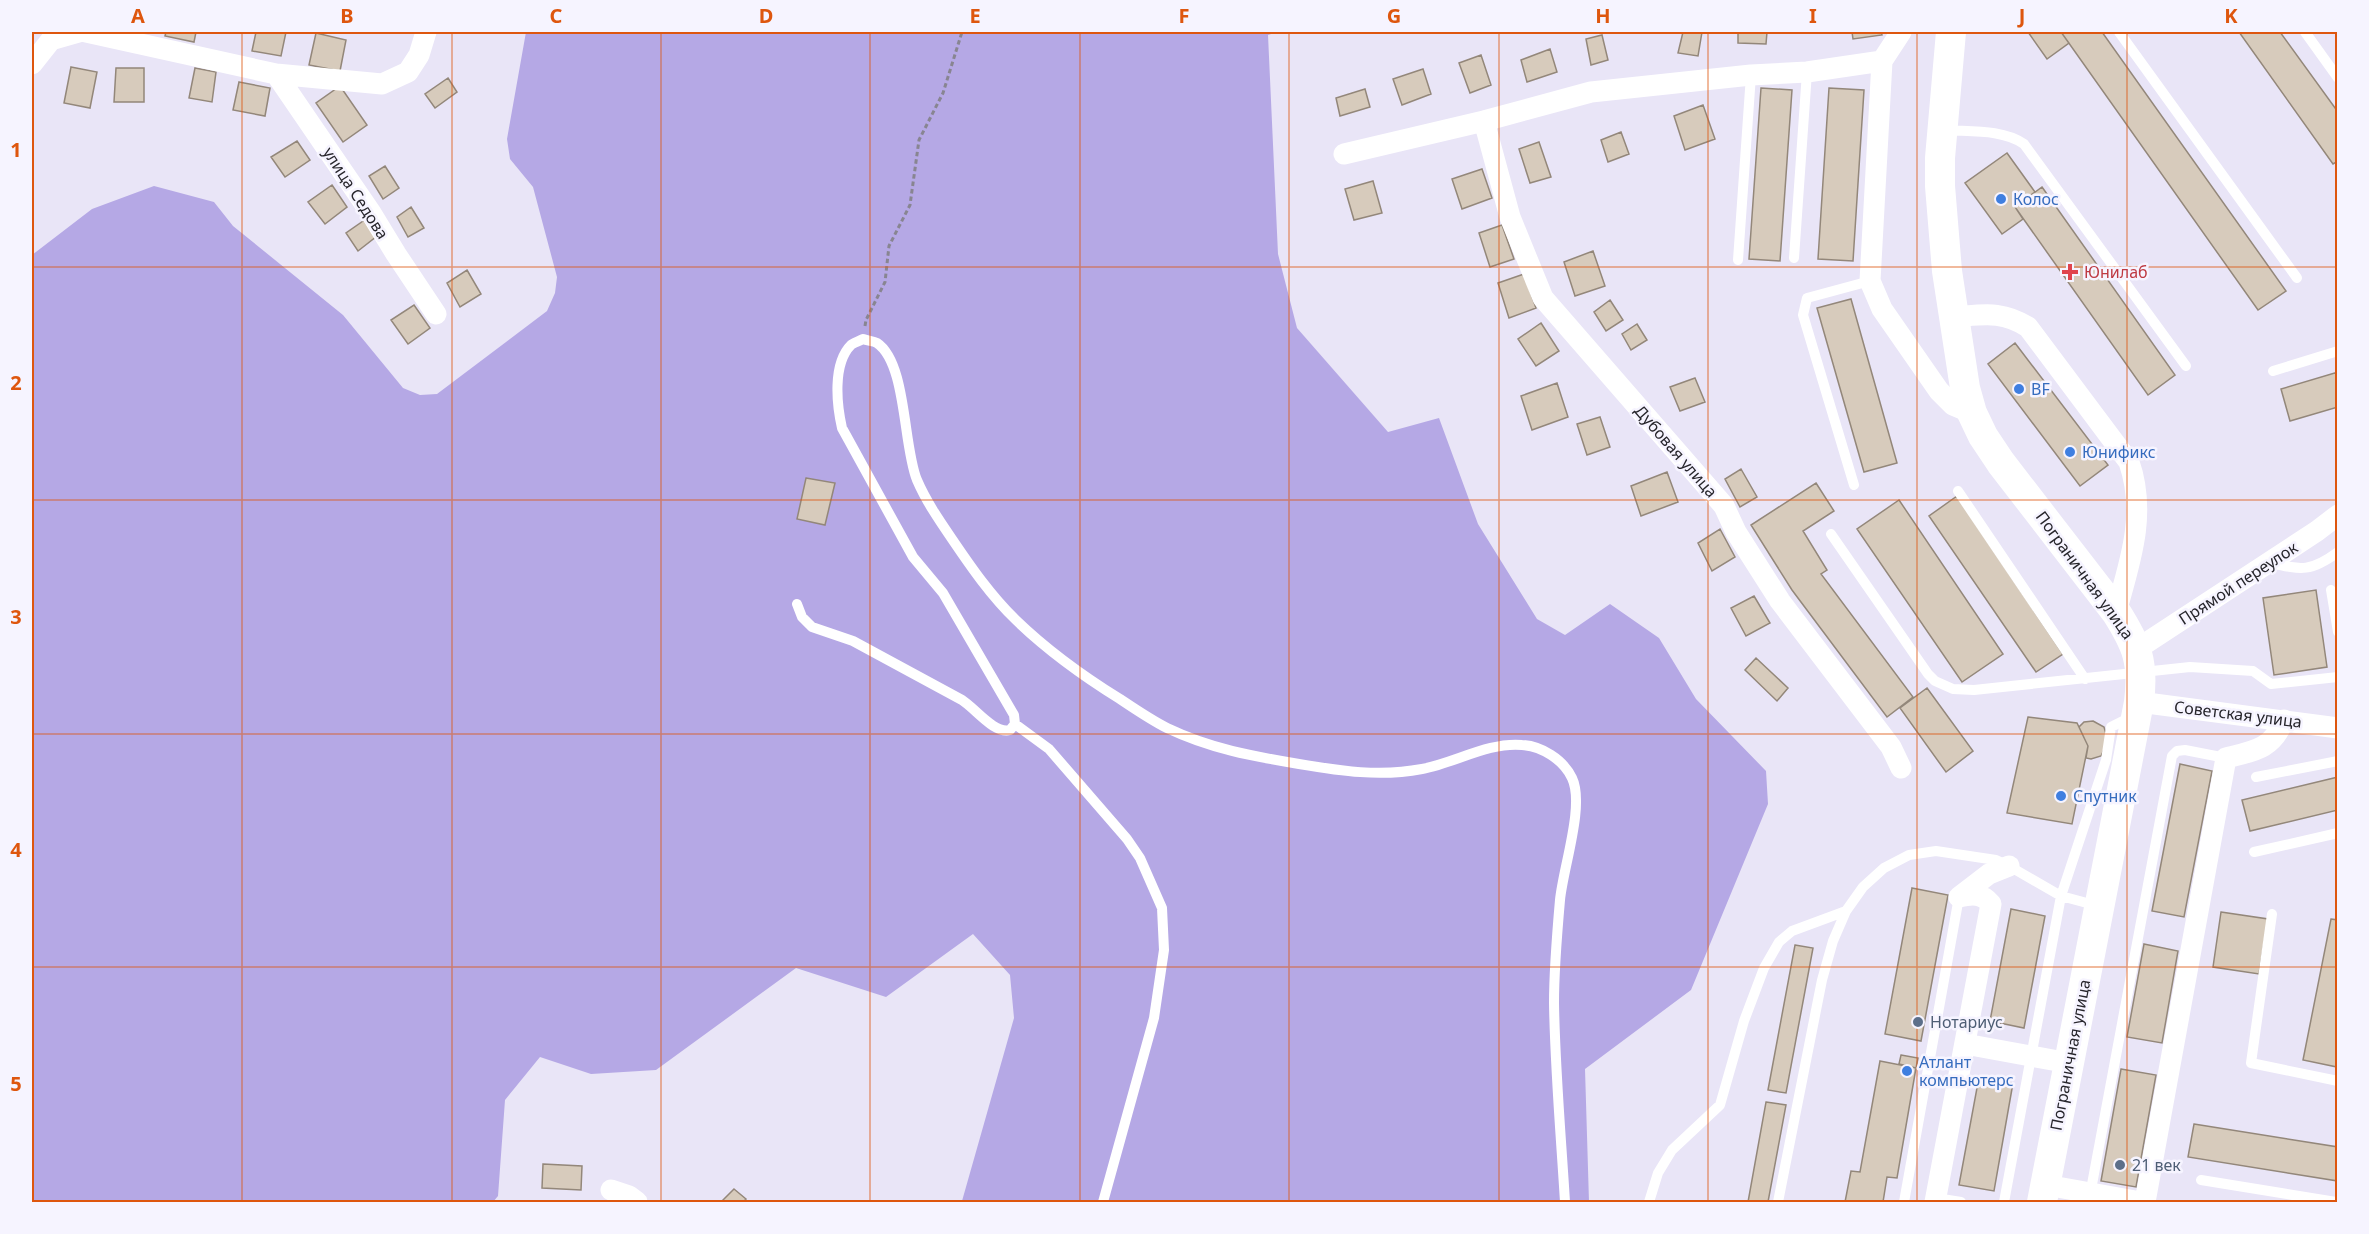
<svg xmlns="http://www.w3.org/2000/svg" width="2369" height="1234" font-family="'Noto Sans',sans-serif">
<style>
.forest{fill:#b5a8e5}
.building{fill:#d7cbbc;stroke:#93877a;stroke-width:1.5}
.lines{fill:none;stroke-linecap:round;stroke-linejoin:round}
.path{stroke:#888591;stroke-width:3;stroke-dasharray:4.5 3;stroke-linecap:butt}
.service{stroke:#fff;stroke-width:10}
.minor{stroke:#fff;stroke-width:21}
.secondary{stroke:#fff;stroke-width:30}
.grid{fill:none;stroke:#de560e;stroke-width:1.5;stroke-opacity:0.55}
.shop-dot{fill:#3f7fe0;stroke:#f6f4ff;stroke-width:2}
.health-dot{fill:#e0444e;stroke:#f6f4ff;stroke-width:2}
.service-dot{fill:#5c6f8a;stroke:#f6f4ff;stroke-width:2}
.labels{text-anchor:middle;stroke-width:5;stroke-linejoin:round;paint-order:stroke}
.street-label{font-size:16px;fill:#27262c;stroke:#f6f4ff}
.shop-label{font-size:16px;fill:#366cbe;stroke:#f6f4ff;text-anchor:start}
.health-label{font-size:16px;fill:#be3a42;stroke:#f6f4ff;text-anchor:start}
.service-label{font-size:16px;fill:#4e5e75;stroke:#f6f4ff;text-anchor:start}
.neatline{fill:none;stroke:#de560e;stroke-width:2}
.grid-label{font-size:20px;text-anchor:middle;font-weight:bold;fill:#de560e}
</style>
<rect width="100%" height="100%" fill="#e9e5f7"/>
<!-- forest -->
<path class="forest" d="M526,32H1277L1268,35L1278,254L1297,328L1388,432L1439,418L1478,524L1537,619L1565,635L1610,604L1659,638L1696,699L1766,771L1768,804L1691,990L1585,1069L1589,1202H955L962,1201L1014,1018L1010,975L973,934L886,997L796,968L656,1070L591,1074L540,1057L505,1100L498,1196L493,1202H32V255L92,209L154,186L214,202L233,226L343,315L403,388L420,395L437,394L547,311L555,293L557,277L533,187L510,159L507,139Z"/>
<!-- building -->
<path class="building" d="M166,32H196L194,42L165,36Z
M256,32H286L281,56L252,51Z
M1683,32H1702L1698,56L1678,53Z
M1738,32H1767L1766,44L1738,43Z
M1852,32H1881L1882,35L1853,39Z
M2028,32H2061L2069,43L2047,59Z
M2061,32H2102L2286,291L2258,310Z
M2239,32H2280L2338,112V161L2333,164Z
M316,33L346,40L340,71L309,65Z
M1602,35L1608,60L1591,65L1586,39Z
M1550,49L1557,72L1527,82L1521,60Z
M1481,55L1491,85L1470,93L1459,63Z
M71,67L97,72L90,108L64,103Z
M116,68H144V102H114Z
M195,68L216,72L212,102L189,98Z
M1423,69L1431,94L1402,105L1393,79Z
M448,78L457,92L435,108L425,94Z
M239,82L270,88L265,116L233,110Z
M340,86L367,125L343,142L316,103Z
M1761,88L1792,90L1780,261L1749,259Z
M1829,88L1864,90L1853,261L1818,259Z
M1365,89L1370,107L1340,116L1336,98Z
M1703,105L1715,139L1685,150L1674,116Z
M1621,132L1629,154L1608,162L1601,140Z
M297,141L310,160L285,177L271,157Z
M1539,142L1551,177L1530,183L1519,149Z
M2007,153L2035,192L2015,207L2023,219L2002,234L1965,183Z
M385,166L399,188L383,199L369,176Z
M1482,169L1492,198L1462,209L1452,179Z
M1373,181L1382,213L1354,220L1345,189Z
M332,185L347,207L325,224L308,202Z
M2042,187L2175,375L2148,395L2015,207Z
M411,207L424,228L408,237L397,217Z
M366,219L377,236L358,251L346,233Z
M1502,225L1514,259L1490,267L1479,233Z
M1593,251L1605,286L1575,296L1564,262Z
M467,270L481,294L460,307L447,283Z
M1524,274L1536,308L1509,318L1498,283Z
M1851,299L1897,463L1864,472L1817,308Z
M1610,300L1623,320L1606,331L1594,312Z
M414,305L430,328L408,344L391,320Z
M1541,323L1559,351L1536,366L1518,339Z
M1637,324L1647,340L1631,350L1622,334Z
M2015,343L2108,465L2080,486L1988,364Z
M2338,372V407L2290,421L2281,389Z
M1695,378L1705,402L1680,411L1670,387Z
M1557,383L1568,417L1532,430L1521,396Z
M1600,417L1610,447L1587,455L1577,424Z
M1741,469L1757,497L1740,507L1725,479Z
M1667,472L1678,502L1641,516L1631,486Z
M806,478L835,483L825,525L797,519Z
M1816,483L1834,511L1803,531L1827,570L1821,574L1913,697L1887,717L1792,590L1751,525Z
M1957,496L2063,654L2036,672L1929,516Z
M1899,500L2003,654L1962,682L1857,529Z
M1720,529L1735,557L1712,571L1698,543Z
M2316,590L2327,667L2274,675L2263,598Z
M1754,596L1770,623L1746,636L1731,608Z
M1756,658L1788,688L1777,701L1745,670Z
M1927,688L1973,751L1946,772L1900,708Z
M2028,717L2077,723L2088,746L2072,824L2007,813Z
M2093,721L2104,727L2108,741L2101,756L2091,759L2086,758L2088,746L2079,727L2084,722Z
M2180,764L2212,771L2184,917L2152,911Z
M2338,777V810L2250,831L2242,800Z
M1912,888L1948,895L1921,1041L1885,1034Z
M2011,909L2045,916L2024,1028L1990,1021Z
M2221,912L2268,919L2259,974L2213,967Z
M2331,919L2338,920L2337,1067L2303,1060Z
M2144,944L2178,951L2162,1043L2127,1037Z
M1795,945L1813,948L1786,1093L1768,1090Z
M1901,1055L1918,1058L1916,1068L1899,1064Z
M1880,1061L1916,1068L1897,1178L1887,1177L1883,1202H1845L1851,1171L1860,1172Z
M2121,1069L2156,1075L2136,1187L2101,1181Z
M1979,1077L2013,1083L1994,1191L1959,1185Z
M1766,1102L1786,1105L1768,1202H1748Z
M2194,1124L2338,1147V1181L2188,1157Z
M543,1164L582,1166L581,1190L542,1188Z
M734,1189L746,1199L743,1202H721Z"/>
<g class="lines">
<!-- path -->
<path class="path" d="M865,326L866,320L885,282L889,246L910,205L919,140L943,93L962,32"/>
<!-- service -->
<path class="service" d="M2119,32L2297,278
M2305,32L2338,78
M1944,130C1970,132 2002,129 2024,144L2186,366
M1794,258L1807,72
M1738,260L1751,75
M2273,371L2338,351
M1854,485L1803,315L1807,298L1870,281
M1958,491L2085,679
M1831,534L1928,674L1935,681L1953,689L1974,690L2190,667L2253,671L2271,684L2338,677
M2271,563C2302,570 2311,572 2338,552
M2331,590L2338,632
M797,604L802,617L812,627L853,641L962,700C976,709 994,734 1010,730L1015,724L1014,715L943,593L913,557L842,428C837,406 832,364 851,345C853,343 860,341 863,339C868,341 873,341 877,343C907,363 903,447 917,480C926,501 939,520 952,539C971,567 991,596 1016,620C1047,650 1083,676 1120,699C1135,709 1151,720 1167,728C1211,749 1252,756 1299,764C1341,771 1380,777 1422,769C1455,763 1488,742 1522,745C1541,746 1563,759 1572,778C1585,805 1563,868 1560,900C1557,934 1554,969 1554,1003C1555,1069 1561,1136 1565,1202
M1015,724L1049,749L1127,839L1140,858L1162,908L1164,950L1154,1018L1103,1202
M2256,777L2338,761
M2254,852L2338,833
M2272,914L2251,1063L2338,1081
M2201,1180L2336,1202
M2090,1195L2172,756L2177,751L2185,750L2226,758
M1936,1198L1961,1202
M1649,1202L1658,1173L1672,1150L1720,1105L1744,1021L1764,968L1779,942L1792,931L1846,911L1863,887L1884,868L1909,855L1936,851L1996,860L2009,866L2061,896L2098,906
M1778,1202L1822,980L1833,941L1846,911
M1904,1202L1959,897
M2004,1202L2061,896L2106,760L2111,727L2133,716"/>
<!-- minor -->
<path class="minor" d="M86,32L276,74L382,84L408,72L419,55L426,32
M1882,61L1870,281L1882,309L1939,391L1953,405L1972,413
M32,64L51,40L79,32
M276,74L371,213L396,254L436,314
M1484,121L1510,217L1543,298L1724,506L1736,532L1780,601L1891,747L1901,768
M1344,154L1484,121L1591,92L1751,75L1807,72L1882,61L1901,32
M1953,317C1983,315 2001,310 2028,327L2129,462C2147,514 2130,562 2116,612
M2137,649L2317,531L2338,515
M2139,702L2338,728
M1959,897L1989,874L2009,866
M1965,1044L2069,1063
M2046,1185L2141,1202
M611,1190L629,1196L637,1202
M1935,1202L1991,904C1982,893 1972,894 1959,897
M2145,1202L2226,758C2255,751 2272,749 2284,720"/>
<!-- secondary -->
<path class="secondary" d="M1951,32L1940,158V186L1947,271L1965,388L1972,413L1983,436L2001,463L2116,612C2137,645 2144,662 2139,702L2042,1202"/>
</g>
<!-- grid -->
<path class="grid" d="M242,32V1202M452,32V1202M661,32V1202M870,32V1202M1080,32V1202M1289,32V1202M1499,32V1202M1708,32V1202M1917,32V1202M2127,32V1202M32,267H2338M32,500H2338M32,734H2338M32,967H2338"/>
<!-- markers -->
<g class="shop-dot">
<circle cx="2001" cy="199" r="6"/>
<circle cx="2019" cy="389" r="6"/>
<circle cx="2070" cy="452" r="6"/>
<circle cx="2061" cy="796" r="6"/>
<circle cx="1907" cy="1071" r="6"/>
</g>
<path class="health-dot" d="M2067 263h6v6h6v6h-6v6h-6v-6h-6v-6h6z"/>
<g class="service-dot">
<circle cx="1918" cy="1022" r="6"/>
<circle cx="2120" cy="1165" r="6"/>
</g>
<g class="labels">
<!-- street labels -->
<g class="street-label">
<text transform="translate(356 193) rotate(57)" y="6">улица Седова</text>
<text transform="translate(1676 451) rotate(49)" y="6">Дубовая улица</text>
<text transform="translate(2085 575) rotate(54)" y="6">Пограничная улица</text>
<text transform="translate(2238 583) rotate(-33)" y="6">Прямой переулок</text>
<text transform="translate(2238 714) rotate(7)" y="6">Советская улица</text>
<text transform="translate(2070 1055) rotate(-79)" y="6">Пограничная улица</text>
</g>
<!-- shop labels -->
<g class="shop-label">
<text x="2013" y="205">Колос</text>
<text x="2031" y="395">BF</text>
<text x="2082" y="458">Юнификс</text>
<text x="2073" y="802">Спутник</text>
<text x="1919" y="1068">Атлант<tspan x="1919" dy="18">компьютерс</tspan></text>
</g>
<!-- health labels -->
<g class="health-label">
<text x="2084" y="278">Юнилаб</text>
</g>
<!-- service labels -->
<g class="service-label">
<text x="1930" y="1028">Нотариус</text>
<text x="2132" y="1171">21 век</text>
</g>
</g>
<!-- border -->
<rect width="2369" height="1234" fill="none" stroke="#f6f4ff" stroke-width="66"/>
<rect x="33" y="33" width="2303" height="1168" class="neatline"/>
<g class="grid-label">
<text x="138" y="23">A</text>
<text x="347" y="23">B</text>
<text x="556" y="23">C</text>
<text x="766" y="23">D</text>
<text x="975" y="23">E</text>
<text x="1184" y="23">F</text>
<text x="1394" y="23">G</text>
<text x="1603" y="23">H</text>
<text x="1813" y="23">I</text>
<text x="2022" y="23">J</text>
<text x="2231" y="23">K</text>
<text x="16" y="157">1</text>
<text x="16" y="390">2</text>
<text x="16" y="624">3</text>
<text x="16" y="857">4</text>
<text x="16" y="1091">5</text>
</g>
</svg>
